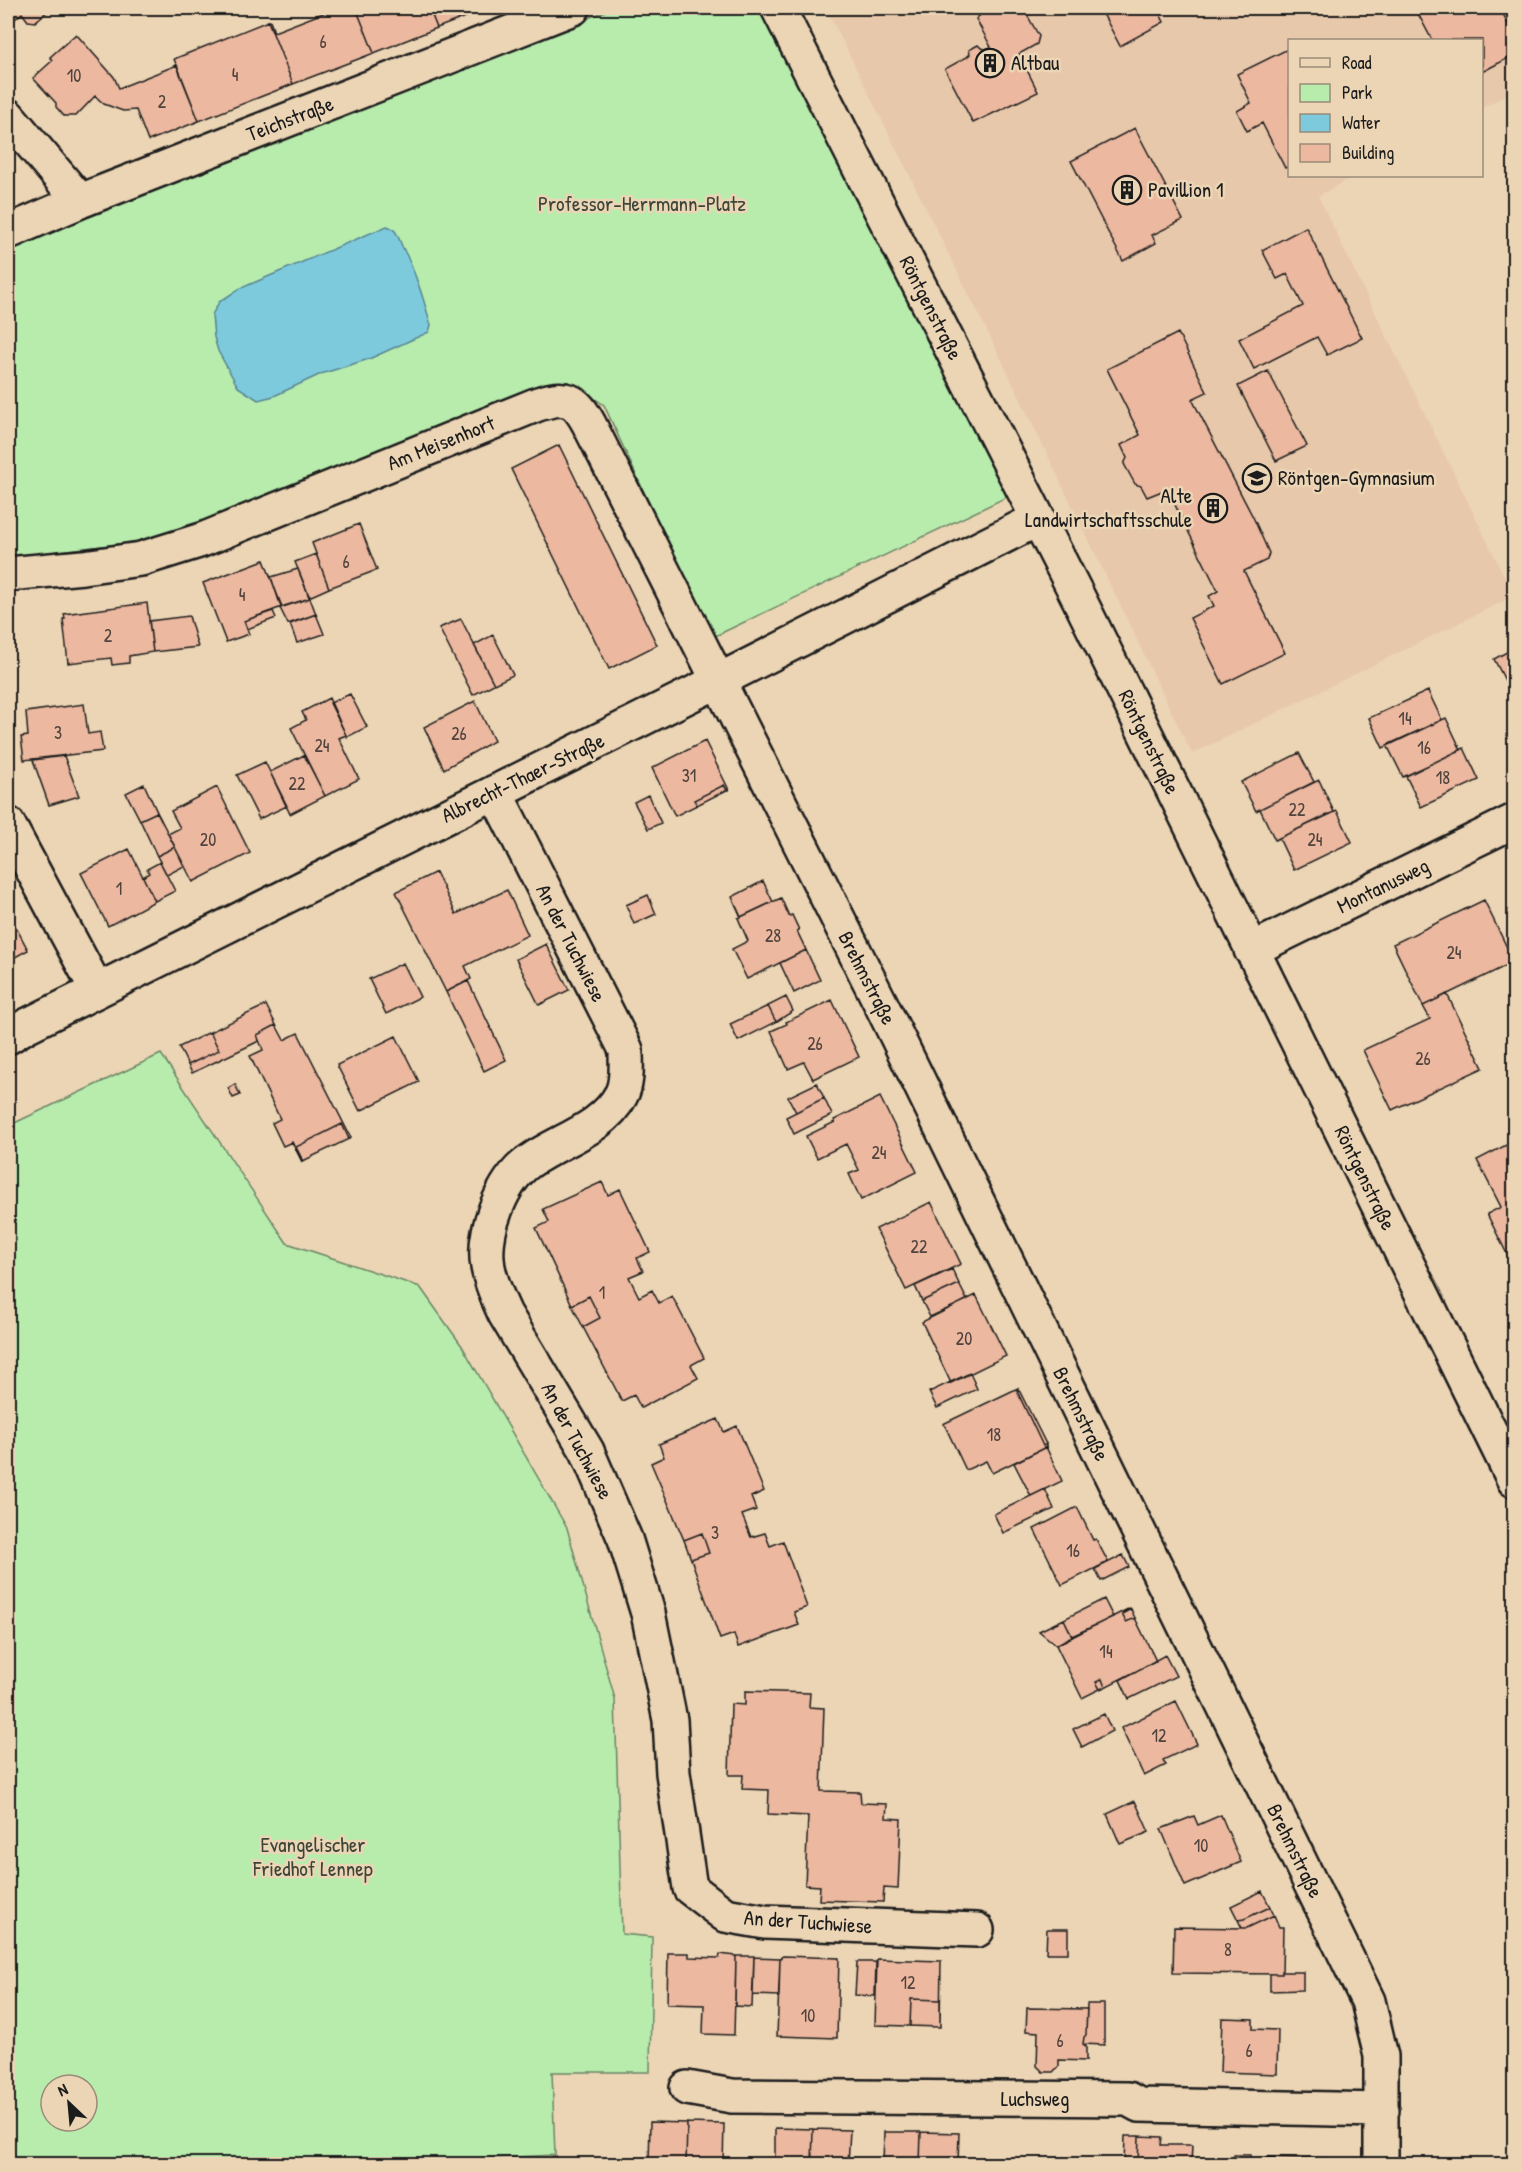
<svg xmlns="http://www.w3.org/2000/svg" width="1522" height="2172" font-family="'Patrick Hand',sans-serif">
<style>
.built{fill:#e8c8ab}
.green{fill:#b8ecad;stroke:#6a8464;stroke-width:1.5;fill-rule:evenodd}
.water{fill:#7ecadd;stroke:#578490;stroke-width:1.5}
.building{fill:#ecb89f;stroke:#1c1c1c;stroke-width:1.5}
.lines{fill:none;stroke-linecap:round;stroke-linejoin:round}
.street-casing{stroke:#1c1c1c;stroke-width:38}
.street{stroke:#ecd5b5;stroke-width:33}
.labels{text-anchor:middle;stroke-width:5;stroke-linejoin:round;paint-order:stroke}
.number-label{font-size:18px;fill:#50433d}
.poi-label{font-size:21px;fill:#1c1c1c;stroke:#ecd5b5;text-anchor:start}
.street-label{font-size:21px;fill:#1c1c1c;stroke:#ecd5b5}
.park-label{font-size:21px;fill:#3b4639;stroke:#ecd5b5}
</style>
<rect width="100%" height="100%" fill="#ecd5b5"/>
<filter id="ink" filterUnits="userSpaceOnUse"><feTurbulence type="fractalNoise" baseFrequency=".0167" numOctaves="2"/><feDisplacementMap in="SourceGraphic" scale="12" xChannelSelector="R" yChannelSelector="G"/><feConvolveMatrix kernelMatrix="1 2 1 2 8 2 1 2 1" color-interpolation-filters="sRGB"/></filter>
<g filter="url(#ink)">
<!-- built -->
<path class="built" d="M826,8H1514V91L1482,108V40H1290V176H1355L1318,196L1514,596L1192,754L1001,359Z"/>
<!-- green -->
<path class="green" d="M613,8H760L1009,496L711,638L604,405L578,387L548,386L200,527L136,542L8,557V249Z
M161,1054L287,1243L420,1287L462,1346L567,1528L615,1699L622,1934L652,1937L650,2072H552L555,2155L370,2164H8V1126ZM51,2085H87V2121H51Z"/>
<!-- water -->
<path class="water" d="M387,226C398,229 398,239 403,248C416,273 423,298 431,325L429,332L369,359L321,374L274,396L258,400L238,387L218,351L214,337L212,315L219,302L239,289Z"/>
<!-- building -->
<path class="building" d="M8,8H49V10L35,22L28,21L22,13L8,25Z
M336,8H356L374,53L293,84L268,21H270L274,32Z
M356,8H429L437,28L374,53Z
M429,8H489L437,28Z
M978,8H1037L1026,13L1039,36L1037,44L1019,54L1038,92L973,123L945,69L967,57L970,54L969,50L978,45L981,48L985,49L991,47L976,19L981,14Z
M1100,8H1157L1164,22L1120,46Z
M1415,8H1500L1514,36V55L1482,72V40H1432Z
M268,21L293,84L199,121L174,59Z
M76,34L114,77L119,88L177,65L199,121L148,141L136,110L123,111L104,104L95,96L76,116H64L56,107V103L33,78L53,60L50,57Z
M1290,48V166L1285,168L1262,123L1247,131L1237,111L1251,103L1237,74Z
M1135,128L1183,220L1152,235L1156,243L1123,261L1071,161Z
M1306,227L1362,338L1327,355L1317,337L1254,369L1239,339L1303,306L1287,274L1277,279L1262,250Z
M1178,333L1207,392L1192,399L1254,519L1269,553L1267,560L1244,571L1285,653L1223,684L1190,618L1214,606L1209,596L1218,591L1167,489L1147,497L1141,486L1135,484L1124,464L1127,458L1121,445L1140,435L1107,369Z
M1268,371L1307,446L1276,461L1238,386Z
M559,445L657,645L609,669L511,469Z
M359,524L377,570L329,588L312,543Z
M316,554L329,588L309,597L295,562Z
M264,560L282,607L244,621L249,634L226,642L203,583Z
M298,569L310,598L281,607L271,577Z
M310,598L316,614L288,624L280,608Z
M147,603L153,652L129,656V663L112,665L111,658L68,663L63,619H65L64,614Z
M273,611L276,618L247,629L244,621Z
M316,614L324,634L297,643L290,624Z
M189,616L198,647L153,652L149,621Z
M461,619L494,684L473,695L439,628Z
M493,635L513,675L494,684L474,645Z
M1514,648V686L1509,688L1494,659Z
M1428,691L1442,720L1383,748L1369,718Z
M350,694L367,727L347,737L330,703Z
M329,698L346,735L339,738L359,779L325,796L291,728L306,720L302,712Z
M475,701L494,741L444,769L424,727Z
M84,704L88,734L100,732L103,751L24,760L21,737L28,736L26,712Z
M1446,718L1461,750L1403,777L1387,745Z
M705,741L729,790H727L724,785L694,800L697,805L675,816L652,768Z
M1464,748L1479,780L1421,807L1406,776Z
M1299,753L1314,782L1256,811L1241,782Z
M304,755L325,796L290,814L270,772Z
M64,756L79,796L49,805L33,760Z
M265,762L287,806L259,819L237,775Z
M1319,780L1334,812L1275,840L1260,809Z
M144,784L157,812L140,820L126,793Z
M724,785L727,790L697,805L694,800Z
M217,787L250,853L193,882L168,834L180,828L171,811Z
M648,795L661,823L648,829L634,802Z
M1337,811L1352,842L1294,870L1279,838Z
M157,812L175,847L157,856L140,820Z
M175,847L184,866L167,875L157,856Z
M129,849L155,901L108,926L81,873Z
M160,862L175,891L155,901L143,877L149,873L147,869Z
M436,872L456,914L507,890L528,935L465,966L471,979L446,992L396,892Z
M763,881L773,902L741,917L732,897Z
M648,895L656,914L634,924L626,905Z
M781,898L789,916L792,915L799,930L797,931L806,950L747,979L732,949L748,941L738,918Z
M1484,900L1514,962L1423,1006L1393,944Z
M8,912L28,950L8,961Z
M546,944L569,990L539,1005L516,959Z
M806,950L820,980L794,993L780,963Z
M403,963L420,997L386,1014L369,979Z
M468,981L506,1060L484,1071L446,992Z
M1447,994L1483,1068L1392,1110L1363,1050L1430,1019L1423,1006Z
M786,997L793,1011L776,1022L768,1006Z
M832,1000L859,1057L813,1079L804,1062L788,1069L771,1031L787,1024L786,1022Z
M266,1005L276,1025L257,1035L259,1041L192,1073L188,1065L219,1050L210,1032Z
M768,1006L776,1022L738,1041L730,1024Z
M276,1025L284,1040L298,1033L351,1138L349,1139L342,1124L296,1147L303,1161L302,1162L292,1142L283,1146L272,1123L280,1119L250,1056L263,1050L257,1035Z
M210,1032L219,1050L188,1065L179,1047Z
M396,1036L419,1082L360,1111L337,1065Z
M817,1083L824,1098L796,1112L788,1097Z
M235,1084L240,1095L233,1098L228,1088Z
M880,1097L917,1172L861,1200L849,1174L859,1170L846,1144L817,1158L806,1136L835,1122L834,1120Z
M824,1098L832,1115L794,1134L786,1117Z
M342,1124L349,1139L303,1161L296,1147Z
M1514,1141V1258L1510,1260L1487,1214L1501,1207L1477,1160Z
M602,1182L608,1195L620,1189L650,1252L637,1258L643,1271L629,1277L639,1297L652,1290L659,1303L672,1296L704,1358L691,1365L698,1378L641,1408L634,1395L622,1401L583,1327L600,1318L589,1296L572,1305L536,1228L549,1222L543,1209Z
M931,1202L961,1264L906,1290L876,1229Z
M952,1269L959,1284L922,1301L915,1286Z
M959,1284L967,1300L930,1317L922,1301Z
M976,1295L1006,1356L951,1383L922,1322Z
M589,1296L600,1318L583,1327L572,1305Z
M970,1373L977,1389L937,1408L929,1392Z
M1018,1388L1017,1391L1043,1446L1046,1444V1447L992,1473L986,1461L966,1470L945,1426L943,1424Z
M1019,1390L1046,1444L1043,1446L1017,1391Z
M718,1419L724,1432L737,1426L764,1491L751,1497L756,1510L742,1515L751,1537L765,1533L770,1546L783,1541L807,1607L794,1612L799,1625L738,1647L734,1634L720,1639L691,1559L709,1553L702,1533L684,1540L651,1463L664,1457L659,1444Z
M1046,1447L1062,1481L1031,1496L1014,1463Z
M1045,1489L1054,1509L1003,1533L994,1514Z
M1077,1507L1093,1540L1096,1539L1108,1562L1062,1585L1034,1529Z
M702,1533L709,1553L691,1559L684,1540Z
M1123,1555L1129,1567L1101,1581L1095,1569Z
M1104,1599L1113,1617L1072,1636L1064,1619Z
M1130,1608L1131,1609L1122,1614L1126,1622L1135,1618L1156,1661L1105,1687L1102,1679L1096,1682L1100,1689L1082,1698L1056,1645Z
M1131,1609L1135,1618L1126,1622L1122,1614Z
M1064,1619L1072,1636L1056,1645L1039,1631Z
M1165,1655L1176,1676L1129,1699L1120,1680Z
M1102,1679L1105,1687L1100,1689L1096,1682Z
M745,1691L810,1693L809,1707L824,1708L821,1791L860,1792L861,1803L887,1804L886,1818L901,1819L898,1889L884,1888L883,1902L819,1900L820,1886L805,1885L808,1816L768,1814L769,1790L742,1789L743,1775H729L731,1704L745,1705Z
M1176,1701L1197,1744L1163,1760L1166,1765L1144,1776L1121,1728Z
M1104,1714L1112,1731L1082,1747L1073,1729Z
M1135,1801L1149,1832L1120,1844L1107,1814Z
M1221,1815L1241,1862L1185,1886L1161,1829L1194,1816L1198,1825Z
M1262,1891L1270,1907L1244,1919L1238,1920L1231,1906Z
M1270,1907L1274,1915L1247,1928H1242L1238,1920L1244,1919Z
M1274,1915L1279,1927H1283L1282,1974L1173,1973L1174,1927L1247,1928Z
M1047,1929H1068V1953H1046Z
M668,1953H689V1957L719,1958L720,1954L736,1956L734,2035L703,2034L704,2005L667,2004Z
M736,1956H754L752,2007L735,2006Z
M783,1956L839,1958L837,2038L777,2036L780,1958Z
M754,1957L780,1958L779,1996L753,1995Z
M877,1959L941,1961L940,2027L875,2025Z
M857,1962H876L875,1996L855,1995Z
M1282,1972H1303V1990L1270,1991V1974H1282Z
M911,1999L940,2000V2027L910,2026Z
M1087,2004H1104V2045L1083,2044L1084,2037L1086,2035Z
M1027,2008L1087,2009L1086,2035L1084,2037L1083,2044L1086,2047V2061L1059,2060V2066L1053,2072H1043L1037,2066L1038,2032L1026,2031Z
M1222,2018L1253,2019V2029L1278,2030L1277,2074L1220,2072Z
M650,2122L687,2123L686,2164H649Z
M687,2123L724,2124L723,2164H686Z
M775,2128L813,2129L812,2164H775Z
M813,2129L850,2130L848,2164H812Z
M884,2132H921L920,2164H883Z
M921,2132L959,2133L958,2164H920Z
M1125,2136H1139L1138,2164H1124Z
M1139,2136L1162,2137L1161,2145H1192L1191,2164H1138Z
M1234,2155H1250V2164H1234Z
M1267,2157L1338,2159L1337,2164H1267Z
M966,2162H983V2164H966Z"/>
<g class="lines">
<!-- street casing -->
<g class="street-casing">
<path id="street" d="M778,8L1077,595L1514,1480
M8,116L80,201
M8,232L80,201L573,8
M8,574L83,567L141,559L202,540L538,404C566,395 575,398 589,424L880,1002L1368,2001L1381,2056V2164
M495,792L626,1050C626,1064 628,1083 621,1095C603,1129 560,1140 530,1161C501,1181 482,1233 488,1267C491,1283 498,1299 505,1314L587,1451L625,1539L648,1613L670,1720L673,1773L690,1888L725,1915L765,1922L977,1930
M8,824L97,990
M1251,950L1514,821
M8,1037L26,1026L718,681L1038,519
M687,2088L732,2096L1128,2099L1139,2105L1382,2110"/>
</g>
<!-- street -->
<use href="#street" class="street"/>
</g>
</g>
<!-- icons -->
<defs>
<g id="building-ring" transform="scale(1.5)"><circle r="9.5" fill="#ecd5b5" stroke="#1c1c1c" stroke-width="1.5"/><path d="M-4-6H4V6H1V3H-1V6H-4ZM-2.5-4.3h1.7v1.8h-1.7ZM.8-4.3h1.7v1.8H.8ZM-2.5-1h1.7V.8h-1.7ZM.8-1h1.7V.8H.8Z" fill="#1c1c1c"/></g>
<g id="school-ring" transform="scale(1.5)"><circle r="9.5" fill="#ecd5b5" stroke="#1c1c1c" stroke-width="1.5"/><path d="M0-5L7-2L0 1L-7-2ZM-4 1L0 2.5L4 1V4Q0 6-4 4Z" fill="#1c1c1c"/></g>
</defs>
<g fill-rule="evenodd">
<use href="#building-ring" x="990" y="63"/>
<use href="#building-ring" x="1127" y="190"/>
<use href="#school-ring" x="1257" y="478"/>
<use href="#building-ring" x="1213" y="508"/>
</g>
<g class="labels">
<!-- number labels -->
<g class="number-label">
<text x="323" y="48">6</text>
<text x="235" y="81">4</text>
<text x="74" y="82">10</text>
<text x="162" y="108">2</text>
<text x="346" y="568">6</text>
<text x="242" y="601">4</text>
<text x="108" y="642">2</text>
<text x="1405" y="725">14</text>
<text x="58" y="739">3</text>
<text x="459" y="740">26</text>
<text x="322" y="752">24</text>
<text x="1424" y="754">16</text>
<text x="689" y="782">31</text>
<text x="1443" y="784">18</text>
<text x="297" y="790">22</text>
<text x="1297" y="816">22</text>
<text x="208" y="846">20</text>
<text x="1315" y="846">24</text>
<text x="119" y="895">1</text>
<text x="773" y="942">28</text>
<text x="1454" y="959">24</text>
<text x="815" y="1050">26</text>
<text x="1423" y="1065">26</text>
<text x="879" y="1159">24</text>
<text x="919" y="1253">22</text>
<text x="602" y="1299">1</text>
<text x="964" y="1345">20</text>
<text x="994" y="1441">18</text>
<text x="715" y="1539">3</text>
<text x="1073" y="1557">16</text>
<text x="1106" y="1658">14</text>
<text x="1159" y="1742">12</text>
<text x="1201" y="1852">10</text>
<text x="1228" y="1956">8</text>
<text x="908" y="1989">12</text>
<text x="808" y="2022">10</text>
<text x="1060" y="2047">6</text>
<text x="1249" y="2057">6</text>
</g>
<!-- poi labels -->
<g class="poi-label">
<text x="1011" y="70">Altbau</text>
<text x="1148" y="197">Pavillion 1</text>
<text x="1278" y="485">Röntgen-Gymnasium</text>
<text x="1192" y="503" text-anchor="end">Alte<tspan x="1192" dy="24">Landwirtschaftsschule</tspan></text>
</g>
<!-- street labels -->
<g class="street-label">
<text transform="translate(290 119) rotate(-21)" y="7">Teichstraße</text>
<text transform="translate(931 308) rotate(63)" y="7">Röntgenstraße</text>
<text transform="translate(441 443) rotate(-22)" y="7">Am Meisenhort</text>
<text transform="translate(1149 742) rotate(64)" y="7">Röntgenstraße</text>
<text transform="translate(523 778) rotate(-26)" y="7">Albrecht-Thaer-Straße</text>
<text transform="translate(1383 886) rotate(-26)" y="7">Montanusweg</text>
<text transform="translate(571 943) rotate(63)" y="7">An der Tuchwiese</text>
<text transform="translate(867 978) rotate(63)" y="7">Brehmstraße</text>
<text transform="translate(1365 1178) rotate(64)" y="7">Röntgenstraße</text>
<text transform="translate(1081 1414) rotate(64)" y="7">Brehmstraße</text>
<text transform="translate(577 1441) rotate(62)" y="7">An der Tuchwiese</text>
<text transform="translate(1295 1851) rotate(64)" y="7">Brehmstraße</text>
<text transform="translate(808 1922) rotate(4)" y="7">An der Tuchwiese</text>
<text x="1035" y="2106">Luchsweg</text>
</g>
<!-- park labels -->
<g class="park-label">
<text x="642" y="211">Professor-Herrmann-Platz</text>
<text x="313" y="1852">Evangelischer<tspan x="313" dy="24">Friedhof Lennep</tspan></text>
</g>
</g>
<!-- margin -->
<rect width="1522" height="2172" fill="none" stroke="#ecd5b5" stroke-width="30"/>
<rect x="15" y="15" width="1492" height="2142" fill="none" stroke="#1c1c1c" stroke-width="2" filter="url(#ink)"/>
<!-- legend -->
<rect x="1288" y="39" width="195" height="138" fill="#ecd5b5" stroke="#998b78" stroke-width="1.5"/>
<rect x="1300" y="58" width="30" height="9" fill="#ecd5b5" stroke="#998b78" stroke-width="1.5"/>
<text x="1342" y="69" font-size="18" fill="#1c1c1c">Road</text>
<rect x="1300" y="84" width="30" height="18" fill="#b8ecad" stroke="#998b78" stroke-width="1.5"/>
<text x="1342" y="99" font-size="18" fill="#1c1c1c">Park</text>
<rect x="1300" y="114" width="30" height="18" fill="#7ecadd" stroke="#998b78" stroke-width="1.5"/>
<text x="1342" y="129" font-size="18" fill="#1c1c1c">Water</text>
<rect x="1300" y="144" width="30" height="18" fill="#ecb89f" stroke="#998b78" stroke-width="1.5"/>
<text x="1342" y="159" font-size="18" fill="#1c1c1c">Building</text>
<!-- north arrow -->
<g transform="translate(69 2103) rotate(334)"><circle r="28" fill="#ecd5b5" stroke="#998b78" stroke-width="1.5"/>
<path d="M0-4.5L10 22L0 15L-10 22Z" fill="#1c1c1c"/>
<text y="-9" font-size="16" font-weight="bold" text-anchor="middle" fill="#1c1c1c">N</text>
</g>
</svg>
